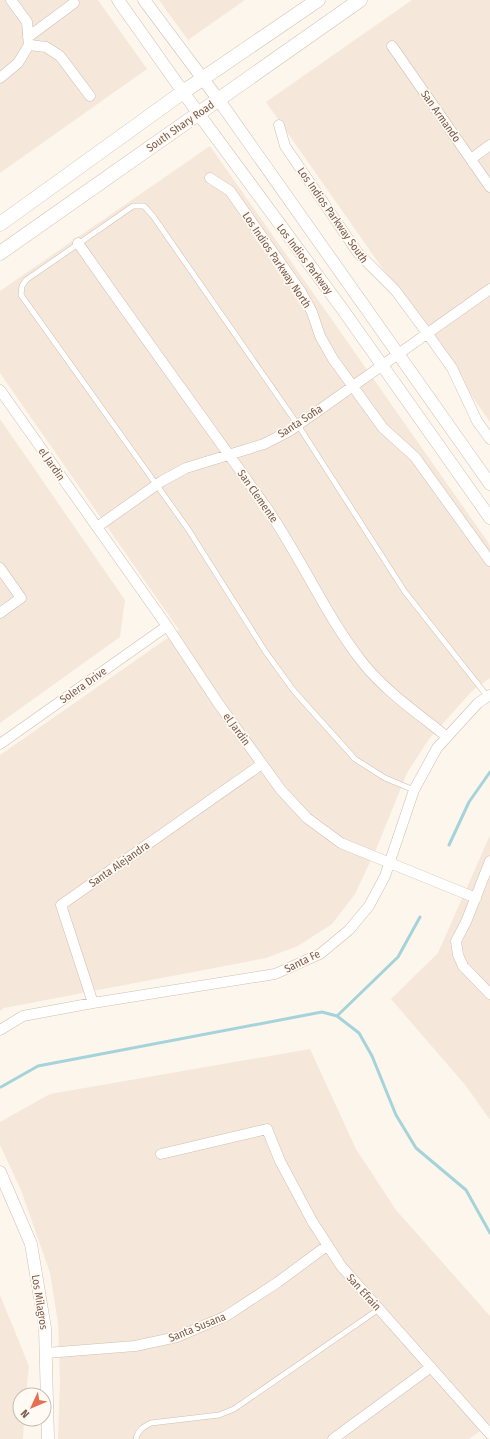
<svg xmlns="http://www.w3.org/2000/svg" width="490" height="1439" font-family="'Fira Sans Condensed',sans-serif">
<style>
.residential{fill:#f5e8da}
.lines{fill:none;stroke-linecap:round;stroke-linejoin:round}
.stream{stroke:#a5d3da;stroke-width:3}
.service-casing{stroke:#d1beb0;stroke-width:6}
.minor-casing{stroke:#d1beb0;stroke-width:11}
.tertiary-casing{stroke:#d1beb0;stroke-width:13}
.secondary-casing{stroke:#d6c0b0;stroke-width:15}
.service{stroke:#fff;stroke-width:5}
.minor{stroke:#fff;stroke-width:10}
.tertiary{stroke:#fff;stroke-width:12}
.secondary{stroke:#fff;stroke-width:14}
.labels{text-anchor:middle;stroke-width:3.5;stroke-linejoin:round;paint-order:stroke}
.street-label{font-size:11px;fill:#7a5c4d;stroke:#fffaf3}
</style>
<rect width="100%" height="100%" fill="#fdf6ec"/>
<!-- residential -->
<path class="residential" d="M0,0H98L147,69L0,173Z
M159,0H245L188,40Z
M412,0H490V422L266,102Z
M210,146L490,545V678L472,691L429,739L407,773L377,847L355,894L332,924L298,946L266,958L4,1008L0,1011V755L179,630L0,373V291Z
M0,419L125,600L120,637L0,723Z
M490,835V1120L466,1086L391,999L438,953Z
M310,1049L356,1149L396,1210L490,1316V1424L469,1439H58L60,1380L58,1323L50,1273L21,1190L0,1145V1122L50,1094Z
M0,1295L29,1366L26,1395H20V1419H24L23,1439H0Z"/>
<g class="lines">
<!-- stream -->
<path class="stream" d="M449,845L469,802L490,772
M337,1016L398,957L420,917
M1,1087L38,1066L322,1012L337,1016L359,1033L372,1056L396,1115L416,1148L466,1190L490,1233"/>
<!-- service casing -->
<g class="service-casing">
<path id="service" d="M414,790L385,778L355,759L294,691L265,651L188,529L21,295L22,286L26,280L133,206H144L153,216L298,425L405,592L488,697
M136,1439C138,1430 143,1427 151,1423L219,1415L234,1409L379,1309"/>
</g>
<!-- minor casing -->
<g class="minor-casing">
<path id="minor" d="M28,37L74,3
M29,45L46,47L60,56L90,96
M392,46L490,187
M0,78L18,63L29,45L27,22L11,0
M279,125L285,146L358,253L395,290L427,333L452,368L477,421L490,439
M471,159L490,145
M210,178L230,191L301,292L312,312L320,336L333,359L383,428L415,457L490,561
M78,243C140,332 204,419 266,507C301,557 325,615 363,663C386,692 419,714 447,737
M0,390L167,626L218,703L281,790L307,818L341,843L476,898
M97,527L162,481L186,468L264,444L291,430L490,289
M0,568L21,598L0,613
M0,744L167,626
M490,861L466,922L456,941L458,955L463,966L490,994
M93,1003L61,905L262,764
M0,1030L23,1016L93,1003L275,974L320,954L349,930L369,906L385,876L414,790L437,748L478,703L490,695
M161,1154L267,1129L280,1161L312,1221L341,1266L490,1434
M46,1353L135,1346L177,1337L226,1316L278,1282L328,1245
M333,1439L431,1367"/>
</g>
<!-- tertiary casing -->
<g class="tertiary-casing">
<path id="tertiary" d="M118,0L198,113L343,310L490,518
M144,0L218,99L490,484
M0,1172L31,1244L45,1328L48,1439"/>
</g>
<!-- secondary casing -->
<g class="secondary-casing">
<path id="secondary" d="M0,224L183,92L318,0
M0,253L360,0"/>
</g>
<!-- service -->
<use href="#service" class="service"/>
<!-- minor -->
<use href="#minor" class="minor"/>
<!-- tertiary -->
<use href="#tertiary" class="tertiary"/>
<!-- secondary -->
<use href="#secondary" class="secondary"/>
</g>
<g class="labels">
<!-- street labels -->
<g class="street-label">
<text transform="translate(441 116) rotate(55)" y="4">San Armando</text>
<text transform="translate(180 126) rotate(-35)" y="4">South Shary Road</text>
<text transform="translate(333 215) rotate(55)" y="4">Los Indios Parkway South</text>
<text transform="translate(305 259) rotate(53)" y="4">Los Indios Parkway</text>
<text transform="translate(277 260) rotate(56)" y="4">Los Indios Parkway North</text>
<text transform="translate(300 421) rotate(-33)" y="4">Santa Sofia</text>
<text transform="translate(52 464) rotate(55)" y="4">el Jardin</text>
<text transform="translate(258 496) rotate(55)" y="4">San Clemente</text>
<text transform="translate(83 685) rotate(-35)" y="4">Solera Drive</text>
<text transform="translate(237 729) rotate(54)" y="4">el Jardin</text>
<text transform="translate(119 864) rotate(-35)" y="4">Santa Alejandra</text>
<text transform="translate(302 961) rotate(-26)" y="4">Santa Fe</text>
<text transform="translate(364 1292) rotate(48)" y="4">San Efrain</text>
<text transform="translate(40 1302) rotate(81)" y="4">Los Milagros</text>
<text transform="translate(197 1327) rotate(-22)" y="4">Santa Susana</text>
</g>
</g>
<!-- north arrow -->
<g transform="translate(32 1407) rotate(226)"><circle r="19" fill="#fffaf3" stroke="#cabbb1"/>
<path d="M0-3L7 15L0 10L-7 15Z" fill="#e76f51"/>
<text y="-6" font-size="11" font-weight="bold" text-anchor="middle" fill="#7a5c4d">N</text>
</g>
</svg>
